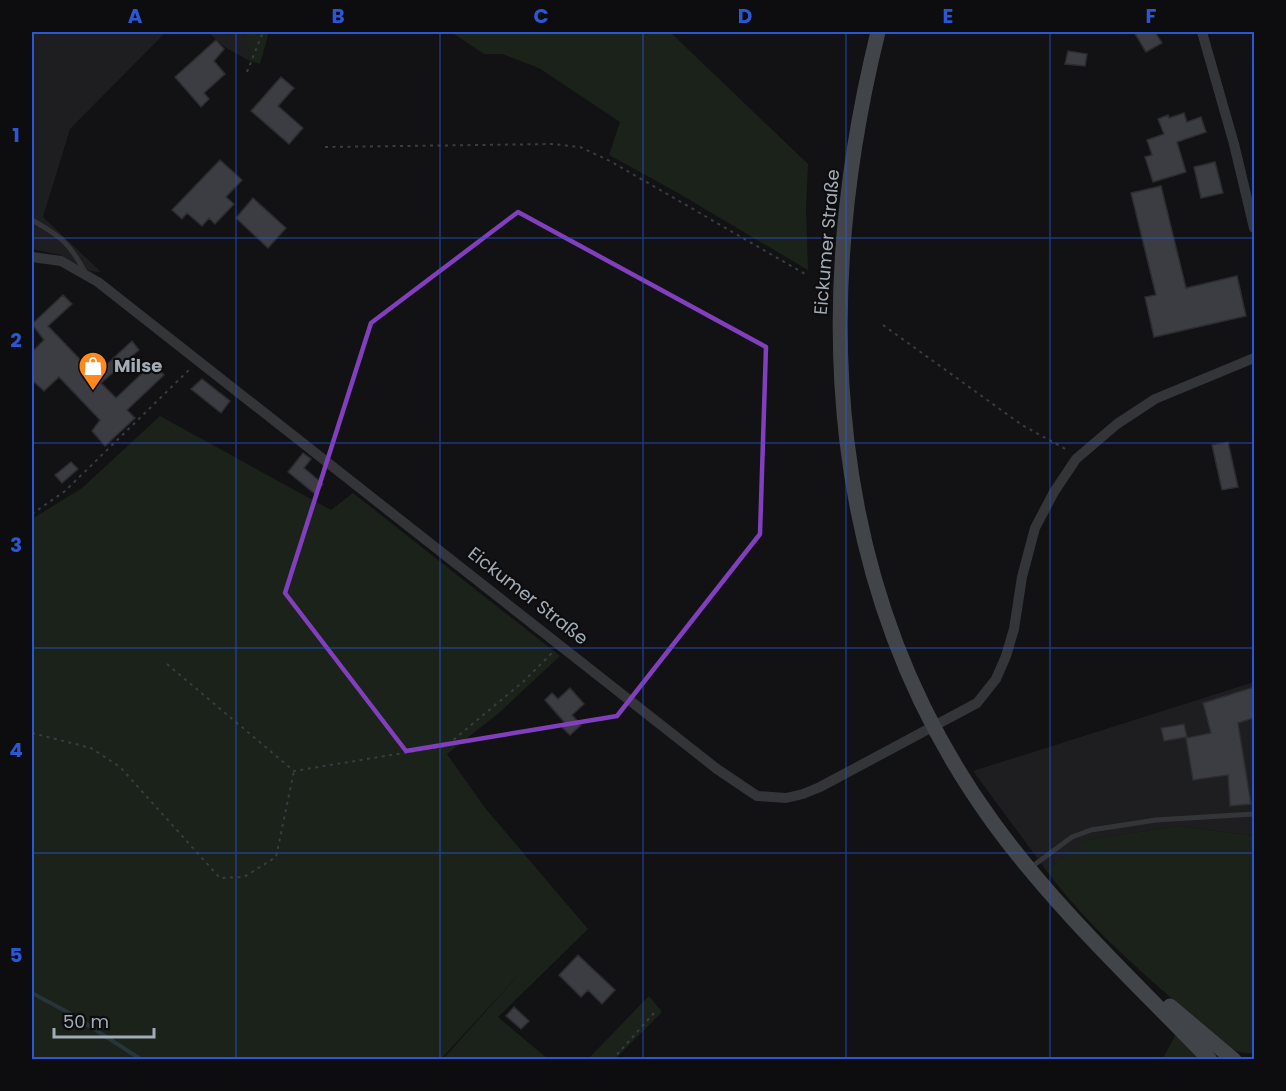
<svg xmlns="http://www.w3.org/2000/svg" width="1286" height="1091" font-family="Poppins,sans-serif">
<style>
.built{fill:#1e1e21}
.green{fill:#1a221a}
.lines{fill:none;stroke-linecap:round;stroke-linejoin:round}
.stream{stroke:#273439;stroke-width:4}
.building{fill:#3c3d42;stroke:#2c2d30;stroke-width:1.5}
.path{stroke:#393c40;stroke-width:2;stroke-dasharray:3 4.5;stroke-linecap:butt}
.lane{stroke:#333539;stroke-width:5}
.street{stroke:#333539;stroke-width:10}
.secondary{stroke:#414449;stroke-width:15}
.marked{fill:none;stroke:#813fbe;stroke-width:4.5;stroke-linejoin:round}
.grid{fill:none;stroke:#2a57d5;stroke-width:1.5;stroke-opacity:0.55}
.labels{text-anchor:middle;stroke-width:4.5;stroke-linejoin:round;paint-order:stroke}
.street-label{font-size:18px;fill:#a2acb6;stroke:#0d0d0f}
.poi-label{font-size:18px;font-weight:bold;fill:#a2acb6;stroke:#0d0d0f;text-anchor:start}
.neatline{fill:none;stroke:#2a57d5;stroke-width:2}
.grid-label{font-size:20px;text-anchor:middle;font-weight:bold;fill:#2a57d5}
</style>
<rect width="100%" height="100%" fill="#121214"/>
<!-- built -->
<path class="built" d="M32,32H166L70,129L43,217L101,272L90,271L60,255L32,249Z
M208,32H246V41L252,52L248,60L226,48Z
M1254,682V836L1178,826L1088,840L1046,870L973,771Z"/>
<!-- green -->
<path class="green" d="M246,32H269L260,64L248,60L251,52L245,41Z
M451,32H670L808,164L806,208L808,270L678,193L609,155L620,122L539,68L502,54H484Z
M160,416L331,510L353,493L560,656L499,713L447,754L485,808L588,929L498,1017L548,1059H443L524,969L441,1059H32V519L82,488Z
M1178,826L1254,836V1053C1247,1054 1240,1053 1232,1049C1213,1038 1196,1020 1179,1005C1131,963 1084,921 1046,870L1087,840Z
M649,996L662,1012L615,1059H588Z
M1176,1034L1200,1060H1162Z"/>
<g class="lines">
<!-- stream -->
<path class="stream" d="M32,993L71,1014L142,1060"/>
</g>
<!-- building -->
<path class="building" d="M1134,32H1155L1162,43L1146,52Z
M216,40L224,49L214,61L225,74L204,93L209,99L201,107L175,77Z
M1068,51L1087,54L1085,66L1065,64Z
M281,77L294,88L278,106L303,128L289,144L251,111Z
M1184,113L1187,122L1201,117L1206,132L1177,142L1186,172L1153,182L1145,157L1152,155L1147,140L1164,134L1158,119L1168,115L1169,118Z
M220,160L242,180L226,197L234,204L215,224L209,218L202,226L187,213L182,219L172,210Z
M1215,162L1223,193L1201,198L1194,167Z
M1161,186L1186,288L1237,276L1246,316L1154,337L1145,297L1156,295L1131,193Z
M253,198L286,228L268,248L236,218Z
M63,295L72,304L48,326L95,375L132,341L139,350L101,383L116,398L153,363L164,375L127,410L135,418L105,446L92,431L100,420L59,377L44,391L32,380V352L44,340L32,324Z
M202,379L230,401L221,413L191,389Z
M1228,442L1238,487L1222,490L1212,445Z
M303,453L311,459L304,468L323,484L315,494L288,472Z
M71,462L78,469L62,483L55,475Z
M1254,687V718L1238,723L1251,804L1230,806L1228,775L1193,780L1186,738L1211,733L1203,703Z
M570,688L584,704L572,715L581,725L570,735L561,726L565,723L545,700L552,693L558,699Z
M1184,724L1187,737L1164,741L1161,728Z
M578,955L615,990L602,1004L588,990L581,997L559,975Z
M514,1007L529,1021L521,1029L506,1016Z"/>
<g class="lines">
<!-- path -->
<path class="path" d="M247,72L263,32
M325,147L553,144L580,147L610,161L805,274
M883,325L1022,425L1069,451
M32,514L65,491L191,368
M167,664L294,771L446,746L524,681L552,653
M32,733L91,748L120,767L220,878L244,877L276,857L294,771
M612,1060L654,1013"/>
<!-- lane -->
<path class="lane" d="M32,220C60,236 69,242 85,272
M1030,868L1072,837L1091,830L1156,820L1254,814"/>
<!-- street -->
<path class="street" d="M1202,32L1234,144L1254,228
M32,257L61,261L98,282L717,769L757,796L786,798L803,794L820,787L977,703L996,679L1006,656L1014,629L1022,577L1035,528L1054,492L1076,459L1117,424L1155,399L1254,358"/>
<!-- secondary -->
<path class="secondary" d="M878,32C811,303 824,588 992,821C1055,908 1136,983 1210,1060
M1170,1006L1234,1060"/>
</g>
<!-- marked area -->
<path class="marked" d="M518,212L766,347L760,534L617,716L406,751L285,593L371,323Z"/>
<!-- grid -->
<path class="grid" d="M236,32V1060M440,32V1060M643,32V1060M846,32V1060M1050,32V1060M32,238H1254M32,443H1254M32,648H1254M32,853H1254"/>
<!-- icons -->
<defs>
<g id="shop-pin" transform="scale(1.5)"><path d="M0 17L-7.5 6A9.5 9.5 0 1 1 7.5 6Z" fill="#ff881f" stroke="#0d0d0f"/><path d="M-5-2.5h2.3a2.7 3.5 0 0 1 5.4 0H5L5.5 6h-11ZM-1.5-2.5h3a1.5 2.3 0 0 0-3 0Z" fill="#fff"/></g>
</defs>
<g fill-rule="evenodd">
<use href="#shop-pin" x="93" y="366"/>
</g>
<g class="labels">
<!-- street labels -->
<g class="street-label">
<text transform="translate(827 242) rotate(-85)" y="6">Eickumer Straße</text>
<text transform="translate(528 596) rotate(38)" y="6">Eickumer Straße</text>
</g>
<!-- poi labels -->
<g class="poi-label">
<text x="114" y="372">Milse</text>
</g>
</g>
<!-- border -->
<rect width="1286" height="1091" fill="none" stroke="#0d0d0f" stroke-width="66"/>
<!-- scale -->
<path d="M54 1028v9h100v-9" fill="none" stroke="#a2acb6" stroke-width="3"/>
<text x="63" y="1028" font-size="18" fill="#a2acb6" stroke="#0d0d0f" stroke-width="4.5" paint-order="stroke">50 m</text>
<rect x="33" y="33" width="1220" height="1025" class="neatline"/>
<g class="grid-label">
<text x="135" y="23">A</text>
<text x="338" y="23">B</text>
<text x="541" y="23">C</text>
<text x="745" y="23">D</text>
<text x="948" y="23">E</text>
<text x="1151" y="23">F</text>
<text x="16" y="142">1</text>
<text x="16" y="347">2</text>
<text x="16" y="552">3</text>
<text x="16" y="757">4</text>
<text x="16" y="962">5</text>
</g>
</svg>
